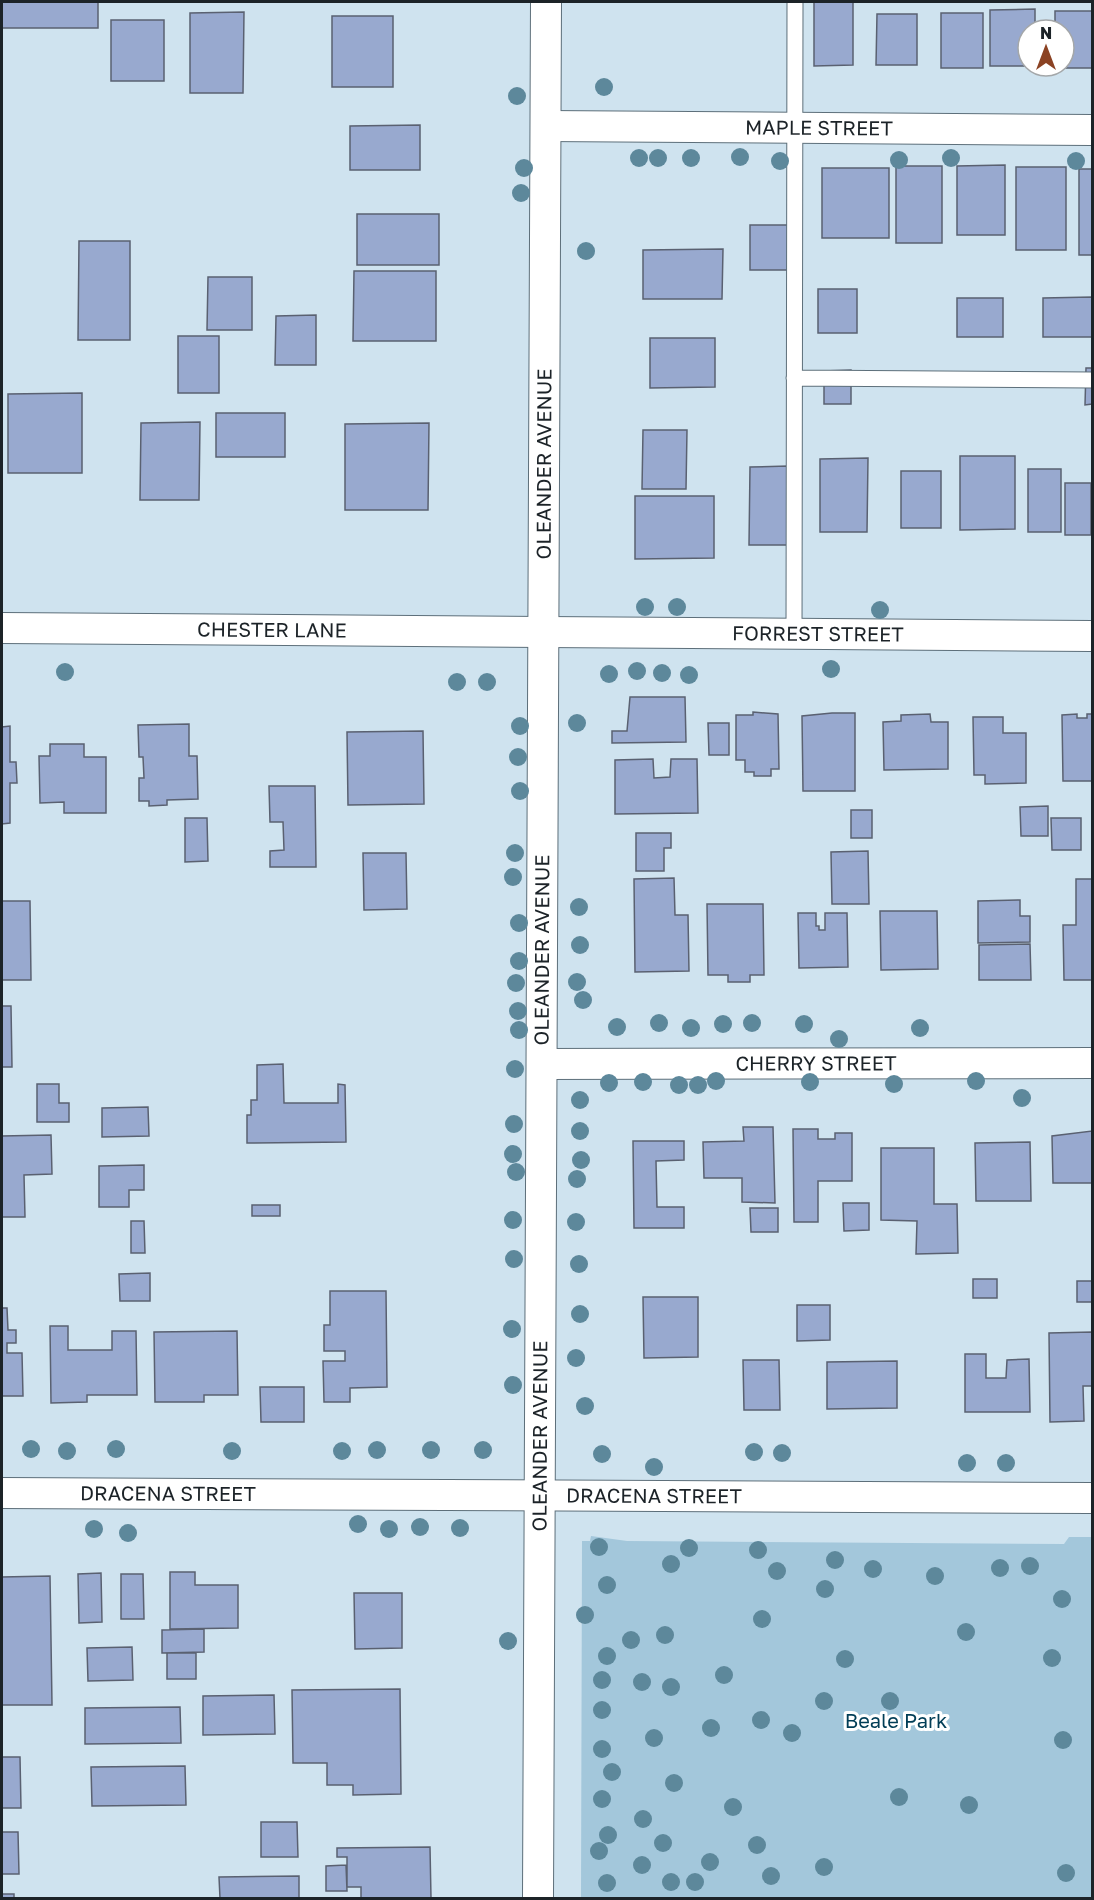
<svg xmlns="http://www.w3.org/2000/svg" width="1094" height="1900" font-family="'Golos Text',sans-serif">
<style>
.green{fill:#a3c7db}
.building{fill:#98a9cf;stroke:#5a6171;stroke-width:1.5}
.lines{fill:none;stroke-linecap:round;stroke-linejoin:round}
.service-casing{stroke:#5d6f7a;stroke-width:17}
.minor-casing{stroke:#5d6f7a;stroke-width:32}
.service{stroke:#fff;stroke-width:15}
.minor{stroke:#fff;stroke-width:30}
.tree{fill:#5d889b}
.labels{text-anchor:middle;stroke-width:6;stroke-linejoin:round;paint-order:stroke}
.street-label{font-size:20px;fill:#1c2328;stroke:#fff}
.park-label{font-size:20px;fill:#003d56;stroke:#fff}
</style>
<rect width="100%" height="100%" fill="#cfe3ef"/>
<!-- green -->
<path class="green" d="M591,1536L627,1541L1064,1544L1069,1537H1092V1898H581L582,1541H590Z"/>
<!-- building -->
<path class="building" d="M2,2H98V28H2Z
M814,2H853V65L814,66Z
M1035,9V30H1028V66H1035H990V10Z
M1055,11H1092V68H1055L1064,66V30H1055Z
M244,12L243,93H190V13Z
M941,13H983V68H941Z
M877,14H917V65H876Z
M332,16H393V87H332Z
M111,20H164V81H111Z
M420,125V170H350V126Z
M1005,165V235H957V166Z
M896,166H942V243H896Z
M1016,167H1066V250H1016Z
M822,168H889V238H822Z
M1079,169H1092V255H1079Z
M357,214H439V265H357Z
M750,225H789V270H750Z
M79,241H130V340H78Z
M723,249L722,299H643V250Z
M354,271H436V341H353Z
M208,277H252V330H207Z
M818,289H857V333H818Z
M1092,297V337H1043V298Z
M957,298H1003V337H957Z
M316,315V365H275L276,316Z
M178,336H219V393H178Z
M650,338H715V387L650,388Z
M1086,368H1092V404L1085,405Z
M851,370V404H824V371Z
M82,393V473H8V394Z
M216,413H285V457H216Z
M200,422L199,500H140L141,423Z
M429,423L428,510H345V424Z
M643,430H687L686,489H642Z
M960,456H1015V529L960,530Z
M868,458L867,532H820V459Z
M788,466V545H749L750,467Z
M1028,469H1061V532H1028Z
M901,471H941V528H901Z
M1065,483H1091V535H1065Z
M635,496H714V558L635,559Z
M630,697H685L686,742L612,743V731H627Z
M753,712L778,714L779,769H771V776H754V772H745V760H736V715H753Z
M832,713H855V791H803L802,716Z
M930,714L931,722H948V769L884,770L883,722L901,721V715Z
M1077,714V718H1087V714H1092V781H1063L1062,715Z
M973,717H1003V733H1026V783L985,784V775H974Z
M708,723H729V755H709Z
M189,724V756H197L198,799L167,800V805L149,806V801H139V778H144L143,757H139L138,725Z
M10,726V762H16L17,783H10V823L2,824V727Z
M423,731L424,804L348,805L347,732Z
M50,744H84V757H106V813H64V802L40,803L39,756H50Z
M653,759L654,778L670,777L671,759H697L698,813L615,814V760Z
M269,786H315L316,867H270V851L284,850L283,822H270Z
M1048,806V836H1021L1020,807Z
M851,810H872V838H851Z
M185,818H207L208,861L185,862Z
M1051,818H1081V850H1052Z
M636,833H671V848H664V871H636Z
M868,851L869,904H832L831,852Z
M363,853H406L407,909L364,910Z
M674,878L675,915H688L689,971L635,972L634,879Z
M1076,879H1092V980H1064L1063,925H1076Z
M1020,900V916H1030V942L978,943V901Z
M2,901H30L31,980H2Z
M707,904H763L764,975H750V982H728V975H708Z
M880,911H937L938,969L881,970Z
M798,913H816V926H819V930H825V913H847L848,967L799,968Z
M1030,944L1031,980H979V945Z
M2,1006H11L12,1067H2Z
M283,1064L284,1103H338V1084L345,1085L346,1142L247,1143V1115H251V1100H257V1065Z
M37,1084H59V1103H69V1122H37Z
M148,1107L149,1136L102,1137V1108Z
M743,1127H773L775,1203L742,1202V1178H704L703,1142L744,1141Z
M793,1129H818V1139H835V1133H852V1181H818V1222H794Z
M1092,1131V1183H1053L1052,1136Z
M51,1135L52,1174L24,1175L25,1217H2V1136Z
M633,1141H684V1160L656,1161L657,1207H684V1228H634Z
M1030,1142L1031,1201H976L975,1143Z
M881,1148H934V1204H957L958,1253L916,1254L917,1221L881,1220Z
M144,1165V1190H129V1207H99V1166Z
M843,1203H869V1230L844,1231Z
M252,1205H280V1216H252Z
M750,1208H778V1232H751Z
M131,1221H144L145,1253H131Z
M150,1273V1301H120L119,1274Z
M973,1279H997V1298H973Z
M1077,1281H1092V1302H1077Z
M330,1291H386L387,1387L350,1388V1402H324L323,1361H345V1351H324V1325H330Z
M643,1297H698V1357L644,1358Z
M797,1305H830V1340L797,1341Z
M2,1308H7L8,1330H16V1343H7V1353H22L23,1396H2Z
M50,1326H68V1350H112V1331H136L137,1395H87V1402L51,1403Z
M237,1331L238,1395H204V1402H155L154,1332Z
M1092,1332V1386H1083L1084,1421L1050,1422L1049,1333Z
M965,1354H986V1378H1006L1007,1360L1029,1359L1030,1412H965Z
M743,1360H779L780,1410H744Z
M897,1361V1408L827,1409V1362Z
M260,1387H304V1422H261Z
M170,1572H195V1585H238V1628L170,1629Z
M101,1573L102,1622L79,1623L78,1574Z
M121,1574H143L144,1619H121Z
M50,1576L52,1705H2V1577Z
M354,1593H402V1648L355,1649Z
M204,1629V1652L162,1653V1630Z
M132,1647L133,1680L88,1681L87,1648Z
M167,1653H196V1679H167Z
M400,1689L401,1794L353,1795V1785H327V1763H293L292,1690Z
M274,1695L275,1734L203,1735V1696Z
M180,1707L181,1743L85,1744V1708Z
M2,1757H20L21,1808H2Z
M185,1766L186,1805L92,1806L91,1767Z
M261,1822H297L298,1857H261Z
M2,1832H18L19,1874H2Z
M430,1847L431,1898H361V1887H347V1857H337V1848Z
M346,1865L347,1891H326V1866Z
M299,1876V1898H220L219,1877Z
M2,1894H14V1898H2Z"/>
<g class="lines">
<!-- service casing -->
<g class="service-casing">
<path id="service" d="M794,378L1092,380
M794,634L795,2"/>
</g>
<!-- minor casing -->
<g class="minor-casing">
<g id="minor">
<path id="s1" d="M546,126L1092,130"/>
<path id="s2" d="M2,628L1092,636"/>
<path id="s3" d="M542,1064L1092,1063"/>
<path id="s4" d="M2,1493L1092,1498"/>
<path id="s5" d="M538,1898L546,2"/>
</g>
</g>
<!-- service -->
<use href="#service" class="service"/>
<!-- minor -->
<use href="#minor" class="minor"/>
</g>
<!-- trees -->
<g class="tree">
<circle cx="604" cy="87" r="9"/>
<circle cx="517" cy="96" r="9"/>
<circle cx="740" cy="157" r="9"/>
<circle cx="639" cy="158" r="9"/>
<circle cx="658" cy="158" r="9"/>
<circle cx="691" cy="158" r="9"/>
<circle cx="951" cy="158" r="9"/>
<circle cx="899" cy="160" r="9"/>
<circle cx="780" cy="161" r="9"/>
<circle cx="1076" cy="161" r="9"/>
<circle cx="524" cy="168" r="9"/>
<circle cx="521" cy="193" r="9"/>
<circle cx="586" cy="251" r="9"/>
<circle cx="645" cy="607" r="9"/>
<circle cx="677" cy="607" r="9"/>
<circle cx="880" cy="610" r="9"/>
<circle cx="831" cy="669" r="9"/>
<circle cx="637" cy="671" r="9"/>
<circle cx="65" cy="672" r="9"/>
<circle cx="662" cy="673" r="9"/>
<circle cx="609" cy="674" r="9"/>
<circle cx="689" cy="675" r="9"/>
<circle cx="457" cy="682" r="9"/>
<circle cx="487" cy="682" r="9"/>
<circle cx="577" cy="723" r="9"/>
<circle cx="520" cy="726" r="9"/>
<circle cx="518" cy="757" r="9"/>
<circle cx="520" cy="791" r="9"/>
<circle cx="515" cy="853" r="9"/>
<circle cx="513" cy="877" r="9"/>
<circle cx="579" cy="907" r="9"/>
<circle cx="519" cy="923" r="9"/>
<circle cx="580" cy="945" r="9"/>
<circle cx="519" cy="961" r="9"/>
<circle cx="577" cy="982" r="9"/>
<circle cx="516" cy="983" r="9"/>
<circle cx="583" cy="1000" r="9"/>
<circle cx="518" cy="1011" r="9"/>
<circle cx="659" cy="1023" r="9"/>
<circle cx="752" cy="1023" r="9"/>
<circle cx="723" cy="1024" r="9"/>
<circle cx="804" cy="1024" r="9"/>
<circle cx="617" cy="1027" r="9"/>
<circle cx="691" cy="1028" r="9"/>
<circle cx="920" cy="1028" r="9"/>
<circle cx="519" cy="1030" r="9"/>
<circle cx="839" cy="1039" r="9"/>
<circle cx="515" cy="1069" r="9"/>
<circle cx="716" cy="1081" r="9"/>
<circle cx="976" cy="1081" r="9"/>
<circle cx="643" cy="1082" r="9"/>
<circle cx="810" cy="1082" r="9"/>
<circle cx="609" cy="1083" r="9"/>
<circle cx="894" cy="1084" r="9"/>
<circle cx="679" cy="1085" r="9"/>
<circle cx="698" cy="1085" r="9"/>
<circle cx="1022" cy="1098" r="9"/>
<circle cx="580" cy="1100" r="9"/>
<circle cx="514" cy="1124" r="9"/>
<circle cx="580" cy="1131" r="9"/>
<circle cx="513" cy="1154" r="9"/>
<circle cx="581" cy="1160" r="9"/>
<circle cx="516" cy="1172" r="9"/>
<circle cx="577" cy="1179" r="9"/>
<circle cx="513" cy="1220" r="9"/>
<circle cx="576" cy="1222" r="9"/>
<circle cx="514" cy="1259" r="9"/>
<circle cx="579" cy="1264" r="9"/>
<circle cx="580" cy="1314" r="9"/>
<circle cx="512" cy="1329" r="9"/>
<circle cx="576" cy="1358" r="9"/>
<circle cx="513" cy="1385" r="9"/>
<circle cx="585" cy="1406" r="9"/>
<circle cx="31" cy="1449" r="9"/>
<circle cx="116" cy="1449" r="9"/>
<circle cx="377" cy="1450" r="9"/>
<circle cx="431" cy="1450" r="9"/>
<circle cx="483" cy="1450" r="9"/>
<circle cx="67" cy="1451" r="9"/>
<circle cx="232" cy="1451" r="9"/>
<circle cx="342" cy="1451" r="9"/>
<circle cx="754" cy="1452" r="9"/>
<circle cx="782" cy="1453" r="9"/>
<circle cx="602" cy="1454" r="9"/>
<circle cx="967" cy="1463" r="9"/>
<circle cx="1006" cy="1463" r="9"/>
<circle cx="654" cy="1467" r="9"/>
<circle cx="358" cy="1524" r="9"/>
<circle cx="420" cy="1527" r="9"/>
<circle cx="460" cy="1528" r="9"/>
<circle cx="94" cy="1529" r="9"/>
<circle cx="389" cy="1529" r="9"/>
<circle cx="128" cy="1533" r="9"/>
<circle cx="599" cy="1547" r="9"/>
<circle cx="689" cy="1548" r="9"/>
<circle cx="758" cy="1550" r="9"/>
<circle cx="835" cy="1560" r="9"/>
<circle cx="671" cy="1564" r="9"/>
<circle cx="1030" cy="1566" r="9"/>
<circle cx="1000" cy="1568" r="9"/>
<circle cx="873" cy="1569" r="9"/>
<circle cx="777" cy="1571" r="9"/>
<circle cx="935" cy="1576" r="9"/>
<circle cx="607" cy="1585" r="9"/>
<circle cx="825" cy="1589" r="9"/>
<circle cx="1062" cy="1599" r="9"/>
<circle cx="585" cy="1615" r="9"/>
<circle cx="762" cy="1619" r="9"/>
<circle cx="966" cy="1632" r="9"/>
<circle cx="665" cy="1635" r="9"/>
<circle cx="631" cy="1640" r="9"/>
<circle cx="508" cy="1641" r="9"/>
<circle cx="607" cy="1656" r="9"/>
<circle cx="1052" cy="1658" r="9"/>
<circle cx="845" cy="1659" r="9"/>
<circle cx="724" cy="1675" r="9"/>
<circle cx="602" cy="1680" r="9"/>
<circle cx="642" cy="1682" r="9"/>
<circle cx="671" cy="1687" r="9"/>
<circle cx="824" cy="1701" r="9"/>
<circle cx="890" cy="1701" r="9"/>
<circle cx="602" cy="1710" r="9"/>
<circle cx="761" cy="1720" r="9"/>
<circle cx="711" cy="1728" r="9"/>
<circle cx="792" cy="1733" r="9"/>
<circle cx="654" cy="1738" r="9"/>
<circle cx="1063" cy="1740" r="9"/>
<circle cx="602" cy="1749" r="9"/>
<circle cx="612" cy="1772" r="9"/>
<circle cx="674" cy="1783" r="9"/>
<circle cx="899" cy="1797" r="9"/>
<circle cx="602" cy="1799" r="9"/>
<circle cx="969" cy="1805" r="9"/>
<circle cx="733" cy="1807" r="9"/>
<circle cx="643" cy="1819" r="9"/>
<circle cx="608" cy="1835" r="9"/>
<circle cx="663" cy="1843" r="9"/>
<circle cx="757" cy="1845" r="9"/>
<circle cx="599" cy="1851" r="9"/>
<circle cx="710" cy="1862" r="9"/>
<circle cx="642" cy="1865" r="9"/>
<circle cx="824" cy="1867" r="9"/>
<circle cx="1066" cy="1873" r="9"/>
<circle cx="771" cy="1876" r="9"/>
<circle cx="671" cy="1882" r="9"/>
<circle cx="695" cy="1882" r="9"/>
<circle cx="607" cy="1883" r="9"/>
</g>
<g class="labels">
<!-- street labels -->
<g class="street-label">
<text dy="7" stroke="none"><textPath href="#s1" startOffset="273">MAPLE STREET</textPath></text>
<text dy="7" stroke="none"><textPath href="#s5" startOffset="1434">OLEANDER AVENUE</textPath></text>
<text dy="7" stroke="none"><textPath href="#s2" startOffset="270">CHESTER LANE</textPath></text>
<text dy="7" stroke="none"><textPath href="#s2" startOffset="816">FORREST STREET</textPath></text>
<text dy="7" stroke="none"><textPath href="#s5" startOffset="948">OLEANDER AVENUE</textPath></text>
<text dy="7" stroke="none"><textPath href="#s3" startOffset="274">CHERRY STREET</textPath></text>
<text dy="7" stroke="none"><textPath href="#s5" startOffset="462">OLEANDER AVENUE</textPath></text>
<text dy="7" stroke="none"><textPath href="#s4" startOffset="166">DRACENA STREET</textPath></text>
<text dy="7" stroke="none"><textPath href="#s4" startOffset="652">DRACENA STREET</textPath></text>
</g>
<!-- park labels -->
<g class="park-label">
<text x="896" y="1728">Beale Park</text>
</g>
</g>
<!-- border -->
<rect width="1094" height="1900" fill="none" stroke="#1c2328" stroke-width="6"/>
<!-- north arrow -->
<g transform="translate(1046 48)"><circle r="28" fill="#ffffff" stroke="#a4a7a9" stroke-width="1.5"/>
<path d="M0-4.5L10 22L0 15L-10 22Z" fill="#8b4223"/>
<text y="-9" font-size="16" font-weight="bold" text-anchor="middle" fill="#1c2328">N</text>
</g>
</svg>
